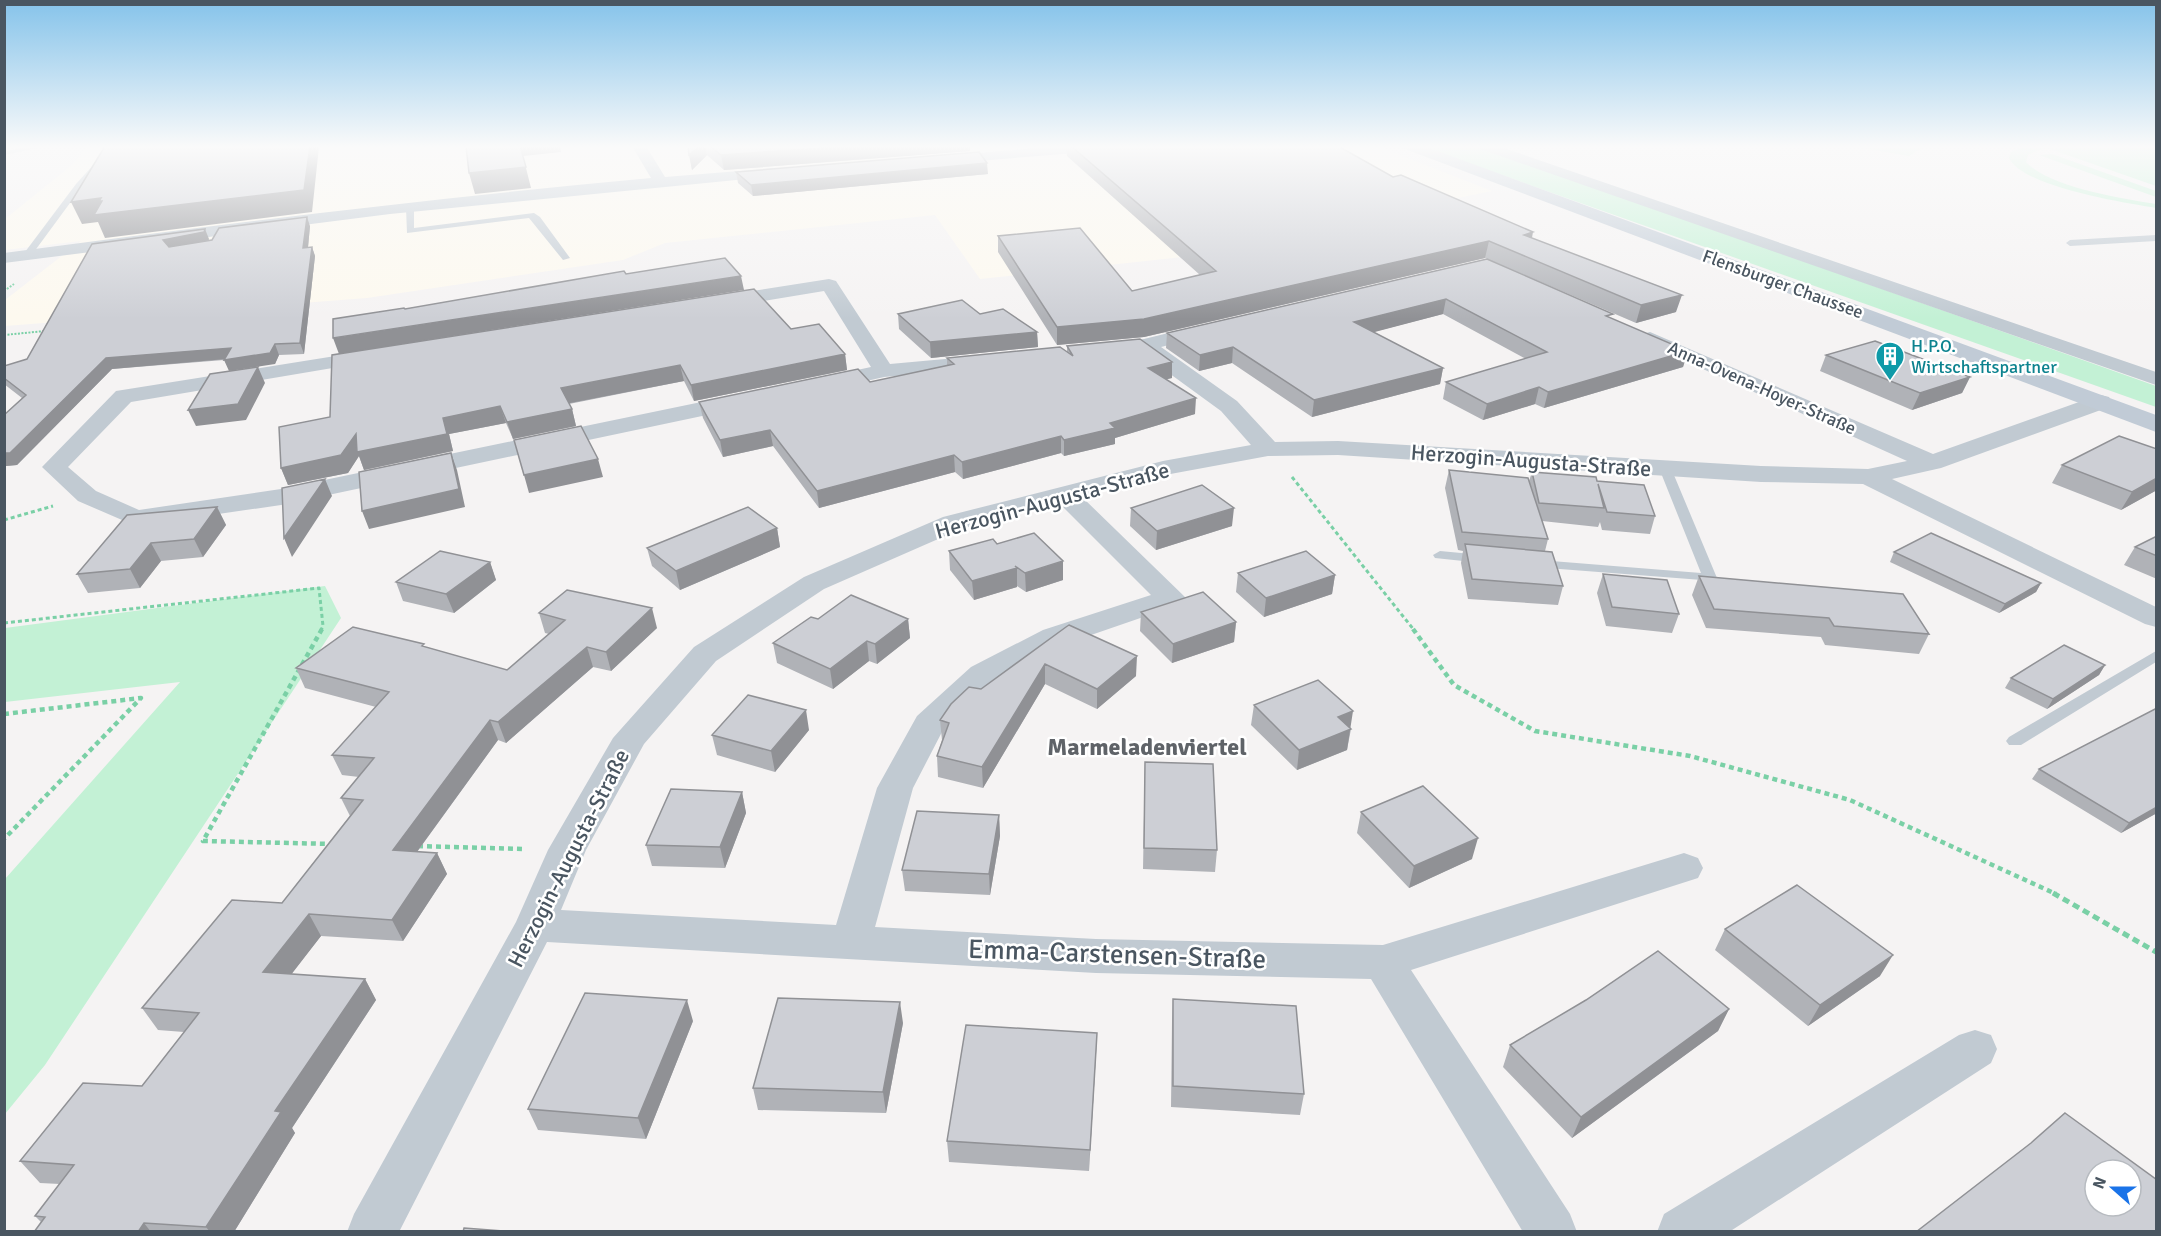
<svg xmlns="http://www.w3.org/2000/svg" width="2161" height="1236" font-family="Signika,sans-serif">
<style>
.commercial{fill:#fdf9ef}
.green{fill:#c3f1d5}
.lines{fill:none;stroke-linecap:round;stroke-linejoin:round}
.path-far3{stroke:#7ad0a6;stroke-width:2;stroke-dasharray:2 1.5;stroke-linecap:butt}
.path-far2{stroke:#7ad0a6;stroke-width:3;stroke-dasharray:4 3;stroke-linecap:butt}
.path-far1{stroke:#7ad0a6;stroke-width:4.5;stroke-dasharray:5 4;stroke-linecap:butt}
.path{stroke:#7ad0a6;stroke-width:5;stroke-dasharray:7 4.5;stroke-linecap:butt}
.service{fill:#c1cad2;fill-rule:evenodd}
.minor{fill:#c1cad2;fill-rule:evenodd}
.secondary{fill:#c1cbd6;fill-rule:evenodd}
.wall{fill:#b0b2b7}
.shaded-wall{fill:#909195}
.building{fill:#cdcfd5;stroke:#909195;stroke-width:1.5;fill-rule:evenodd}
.labels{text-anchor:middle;stroke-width:5;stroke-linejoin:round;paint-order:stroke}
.far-street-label{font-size:18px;fill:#4a5661;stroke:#fff}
.far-culture-label{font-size:18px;fill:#0d838f;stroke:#fff;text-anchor:start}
.street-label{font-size:22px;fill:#4a5661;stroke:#fff}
.neighbourhood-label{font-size:24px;font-weight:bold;fill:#5f6368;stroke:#fff}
.near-street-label{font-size:27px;fill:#4a5661;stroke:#fff}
</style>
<rect width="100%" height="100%" fill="#f5f3f3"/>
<!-- commercial -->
<path class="commercial" d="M88,146H1377L1492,191L1265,237L1266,248L980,279L935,215L665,243L623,260L367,298L5,326V300L81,241L5,250V219L72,165Z"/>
<!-- green -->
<path class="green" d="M1420,146H1479L2156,386V407Z
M1851,146H1925L1909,156Z
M2026,146H2072L2038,150L2028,155L2026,162C2048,187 2124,199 2156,204V208C2125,203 2023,187 2009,158L2011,152Z
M2117,146H2156V186L2050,149Z
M2052,154L2156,191V197L2039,155Z
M325,586L341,618L45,1065L5,1114V879L180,682L5,702V628Z"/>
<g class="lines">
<!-- path-far3 -->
<path class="path-far3" d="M4,291L14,284
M4,335L45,331"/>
<!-- path-far2 -->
<path class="path-far2" d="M1292,477L1414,630
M4,520L53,506
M4,623L319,588L323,626L321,630"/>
<!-- path-far1 -->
<path class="path-far1" d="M322,629L203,841L333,844
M1413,629L1454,685L1535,731L1690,756L1850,800L2056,894
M4,714L141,698L4,839
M418,846L525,849"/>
<!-- path -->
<path class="path" d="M2053,893L2156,952"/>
<!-- service -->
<path class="service" d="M34,146H48L4,155V151Z
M95,163L102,165L81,188L31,256H25V252L76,184Z
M410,206L414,208V228L534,213L540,217L570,258L563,260L529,218L407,233L406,208Z
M2156,235V241L2070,246L2066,243L2070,240Z
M1665,464L1671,468L1717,578L1715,581L1534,567L1532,564L1534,561L1539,560L1701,573L1659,468Z
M1440,551L1482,555L1489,559L1482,563L1435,558L1433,555Z
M2156,651V662L2021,745H2009L2006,741L2009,737Z"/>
<!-- minor -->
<path class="minor" d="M632,146H646L665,177L777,168L784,172L777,176L390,214L4,263V253C220,224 435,198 651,178Z
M1062,146H1119L1112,150L941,164L934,160L941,156Z
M1478,146H1498L2156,372V385L1480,149Z
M829,279L836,281L890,364L989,355L997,356L1000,361L997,366L989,367L884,377L823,391L815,389L812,384L815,379L871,367L824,291L720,308L713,306L710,302L713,298L720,296Z
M1205,324L1212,326L1215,330L1212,334L1161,347L1237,401L1275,442L1338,441L1761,466L1868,469L1907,461L1643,342L1640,338L1643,334L1650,332L1933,454L2093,397L2101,395L2109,397L2112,402L2109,407L1941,468L1892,479L2156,607V627L2145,624L1863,484L1761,482L1338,455L1268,456L1165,475L1082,497L1186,598L1181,604L1065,644L993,681L943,730L913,788L875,927L1096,939L1383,945L1684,853L1698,858L1703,868L1698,878L1411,970L1570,1214L1577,1232H1523L1371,979L1096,973L547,942L399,1232H347L354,1214L516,922L548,850L613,738L694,647L804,577L943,517L1163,461L1251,445L1221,411L1140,352L1105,355L1098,353L1095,349L1098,345L1144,339ZM1059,503L1151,595L1043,630L971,667L917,716L877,788L836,925L561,910L586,850L644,744L716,661L824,589L961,529Z
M373,350L380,352L384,356L380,360L131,402L68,467L96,491L139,510L281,489L740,394L748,396L751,401L748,406L740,408L281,505L136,526L78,501L42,467L116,391Z
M1975,1030L1991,1035L1997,1049L1991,1063L1729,1232H1657L1664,1214L1959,1035Z"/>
<!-- secondary -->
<path class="secondary" d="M1402,146H1424L2156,415V432L1405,149Z"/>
</g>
<!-- wall -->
<path class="wall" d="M688,146H970V151L724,170L707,155L692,170Z
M1066,146H1338L1393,177L1532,238L1676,312L1636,323L1485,258L1144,337L1057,345L998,252V236L1132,291L1200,275L1067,156Z
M736,172L988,174L753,196L738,183Z
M310,226L308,247H312L315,256L304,354L279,355L275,364L224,360L112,369L17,465L6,466L4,468V415L22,398L4,384V366L27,359L209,239V240Z
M1487,259L1612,319L1688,351L1683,367L1544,408L1535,404L1483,420L1443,399L1446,382L1526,359L1443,314L1373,332L1443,368L1440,384L1312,417L1232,363L1199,371L1166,348L1167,333Z
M898,314H980L1037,332L1038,347L931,358L899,329Z
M791,329L845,354L847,370L694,401L684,381L569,404L572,409L576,426L513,439L506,423L449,434L453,451L364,470L359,456L348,473L288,485L281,468Z
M1067,346L1172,362V378L1166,379L1195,414L1115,438V444L1064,456L1061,453L963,479L955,472L819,508L773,446L723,457L703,418L699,402L870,382L947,366V358L1067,352Z
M1826,355L1970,377L1962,393L1912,410L1820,371Z
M2157,449V490L2121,510L2052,483L2062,465Z
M1449,470L1529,481L1532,472L1597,481L1655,516L1650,534L1602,530L1600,522L1598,527L1542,521L1548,539L1545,551L1563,586L1558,605L1468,599L1461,563L1463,551L1458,550L1445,488Z
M217,507L226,525L203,557L161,561L140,588L88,593L77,574Z
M1131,508L1232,526L1156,550L1130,526Z
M777,528L780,547L680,590L652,566L647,548Z
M2157,536V579L2124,565L2135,547Z
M997,544L1063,580L1026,592L1017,586V587L974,600L950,570L949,551Z
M1894,552L2041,583L2036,592L1999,613L1890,562Z
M490,562L496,580L454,613L403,601L396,582Z
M1238,573L1335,575L1332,594L1264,617L1236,592Z
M1603,574L1679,614L1672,633L1606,626L1597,593Z
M1699,576L1929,634L1919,654L1825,645L1821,637L1706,628L1692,595Z
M1141,612L1236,622L1234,642L1172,663L1140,631Z
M539,613L657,628L611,671L593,667L506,743L498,740L417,852L437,853L447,874L403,941L321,936L291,974L365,979L376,1000L292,1128L295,1133L234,1232H34L41,1222L35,1216L60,1184L40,1183L20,1161L142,1086L184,1032L158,1030L142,1008L282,903L350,816L341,798L359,777L342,775L332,755L376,707L305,688L296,668L426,647L507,670L549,634L545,633Z
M818,619H908L910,638L877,664L869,661L833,689L777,663L773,643Z
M1066,627L1136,676L1097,709L1045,684L983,788L938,777L937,756L942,740L940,720Z
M2105,665L2099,675L2047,709L2005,688L2011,678Z
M1254,705L1350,728L1351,729L1347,750L1297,770L1251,725Z
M2157,708V813L2121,833L2032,779L2039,769Z
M809,730L775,772L717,755L712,735Z
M1145,762L1217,850L1215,872L1143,869Z
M742,792L746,813L725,868L652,866L646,845Z
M1361,812L1472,859L1409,888L1357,833Z
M999,815L1000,836L990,895L905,891L902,870Z
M1725,929L1880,976L1808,1026L1715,950Z
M1173,999L1304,1094L1300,1115L1171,1107L1172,1021Z
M1729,1009L1718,1031L1572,1138L1503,1067L1510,1045Z
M693,1021L646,1139L538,1130L528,1109Z
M903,1023L886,1113L758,1110L753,1088Z
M1097,1033L1096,1054L1089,1171L949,1162L947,1141Z"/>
<!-- shaded-wall -->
<path class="shaded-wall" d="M310,146H336L319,147L312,212L105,238L98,222L82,224L71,202L101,198Z
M520,146H560L561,152L523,156L531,188L475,194L469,173Z
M699,146H705L707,155L692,170L689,155Z
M848,146H970V151L724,170L721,155Z
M987,163L988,174L753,196L751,185Z
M307,217L310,226L307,258L303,248Z
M205,229L209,239L208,241L167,250L163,240Z
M1533,232L1530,249L1524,235Z
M1489,241L1485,258L1144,337L1057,345V327Z
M312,247L315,256L304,354L300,343Z
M741,276L744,290L339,354L333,338Z
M1682,295L1676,312L1636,323L1641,305Z
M1446,299L1443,314L1352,338L1354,322Z
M1037,332L1038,347L931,358L930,342Z
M275,344L279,355L275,364L229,371L224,360L226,359L112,369L17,465L6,466L4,468V453L106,358Z
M1233,347L1232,363L1199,371L1200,355Z
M1688,351L1683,367L1544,408L1548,392Z
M845,354L847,370L694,401L691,385Z
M1172,362V378L1147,384L1148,368Z
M680,365L684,381L565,404L561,388Z
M258,367L265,383L246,420L196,426L188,410Z
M1443,368L1440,384L1312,417L1314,400Z
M1970,377L1962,393L1912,410L1920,393Z
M1539,387L1535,404L1483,420L1487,404Z
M1196,398L1195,414L1115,438V444L1064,456V440L1110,423Z
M500,406L506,423L449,434L453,451L364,470L359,456L348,473L288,485L281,468L356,434Z
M572,409L576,426L513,439L507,422Z
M770,430L773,446L723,457L720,440Z
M1061,436V453L963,479L962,462Z
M451,453L457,470L465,507L369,529L362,511Z
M954,455L955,472L819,508L817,491Z
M598,459L603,477L529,493L524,475Z
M2157,478V490L2121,510L2132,492Z
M325,479L332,496L292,557L284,538Z
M217,507L226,525L203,557L194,539Z
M1234,508L1232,526L1156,550L1157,531Z
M777,528L780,547L680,590L676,571Z
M151,543L161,561L140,588L130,569Z
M1063,561V580L1026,592L1025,573Z
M490,562L496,580L454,613L446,594Z
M1017,568V587L974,600L972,581Z
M1335,575L1332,594L1264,617L1266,598Z
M2041,583L2036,592L1999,613L2005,604Z
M652,608L657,628L611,671L606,652Z
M908,619L910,638L877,664L875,644Z
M1236,622L1234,642L1172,663L1173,644Z
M867,641L869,661L833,689L830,669Z
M587,647L593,667L506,743L498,722Z
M1137,656L1136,676L1097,709V689Z
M1045,664V684L983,788L982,767Z
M2105,665L2099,675L2047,709L2053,699Z
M806,710L809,730L775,772L771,751Z
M1353,711L1347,750L1297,770L1299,750L1338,717Z
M490,720L498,740L403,871L393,850Z
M742,792L746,813L725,868L720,847Z
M2157,807V813L2121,833L2129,823Z
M999,815L1000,836L990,895L989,874Z
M1478,838L1472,859L1409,888L1414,866Z
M437,853L447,874L403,941L392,920Z
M309,914L321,936L277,993L263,972Z
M1893,955L1880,976L1808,1026L1820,1005Z
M365,979L376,1000L292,1128L295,1133L234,1232H210L206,1227L275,1111Z
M687,1000L693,1021L646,1139L638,1118Z
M900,1002L903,1023L886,1113L883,1092Z
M1729,1009L1718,1031L1572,1138L1581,1117Z
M1097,1033L1096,1054L1089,1171L1090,1150Z
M144,1223L151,1232H138Z"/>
<!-- building -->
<path class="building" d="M105,146H310L304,190L94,215L102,201H99L101,198L71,202Z
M466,146H520L526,167L469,173Z
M688,146H699L689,155Z
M710,146H848L721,155Z
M1071,146H1338L1393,177L1401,175L1533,232L1524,235L1682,295L1641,305L1489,241L1144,319L1057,327L998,236L1080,228L1132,291L1216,271Z
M979,152L987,163L751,185L736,172Z
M307,217L303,248L312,247L300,343L275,344L270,353L224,360L231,348L106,358L10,453H4V415L26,395L4,378V366L27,359L92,244L205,229L204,232L163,240L169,247L212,240L219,228Z
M725,258L741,276L333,338V319L404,308L405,309L624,271L626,274Z
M1487,259L1613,314L1606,316L1688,351L1548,392L1539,387L1487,404L1446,382L1547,352L1446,299L1354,322L1443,368L1314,400L1233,347L1200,355L1167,333Z
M754,289L791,329L819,324L845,354L691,385L680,365L561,388L572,409L507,422L500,406L443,418L447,434L357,452L356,434L341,455L281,468L279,427L330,417L332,355Z
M962,300L980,314L1003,309L1037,332L930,342L898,314Z
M1140,339L1172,362L1148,368L1196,398L1110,423L1115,428L1064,440L1061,436L962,462L954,455L817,491L770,430L720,440L699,402L858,369L870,382L954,364L947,358L1060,347L1073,356L1067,346Z
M1875,341L1970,377L1920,393L1826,355Z
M258,367L238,404L188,410L210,374Z
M581,426L598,459L524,475L514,440Z
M2119,436L2157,449V478L2132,492L2062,465Z
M451,453L459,489L362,511L359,472Z
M1449,470L1528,478L1548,539L1462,532Z
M1532,472L1596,477L1597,481L1644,485L1655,516L1607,512L1598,484L1604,508L1539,503Z
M325,479L284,538L282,488Z
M1202,485L1234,508L1157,531L1131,508Z
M217,507L194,539L151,543L130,569L77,574L127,515Z
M748,507L777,528L676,571L647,548Z
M1034,533L1063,561L1025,573L1015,566L1017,568L972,581L949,551L993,539L997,544Z
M1931,533L2041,583L2005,604L1894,552Z
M2157,536V556L2135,547Z
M1465,544L1552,552L1563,586L1472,579Z
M440,551L490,562L446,594L396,582Z
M1306,551L1335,575L1266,598L1238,573Z
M1603,574L1667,580L1679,614L1612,607Z
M1699,576L1903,594L1929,634L1834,626L1829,618L1714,609Z
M567,590L652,608L606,652L587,647L498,722L490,720L393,850L437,853L392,920L309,914L263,972L365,979L275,1111L281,1112L206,1227L144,1223L138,1232H34L45,1217L35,1216L74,1165L20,1161L83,1083L142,1086L199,1013L142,1008L232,900L282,903L363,800L341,798L374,758L332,755L389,692L296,668L353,627L424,644L422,646L507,670L565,620L539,613Z
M1203,592L1236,622L1173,644L1141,612Z
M851,595L908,619L875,644L867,641L830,669L773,643L811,617L818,619Z
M1069,625L1137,656L1097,689L1045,664L982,767L937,756L949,723L940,720L951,704L969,687L981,689L1066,627Z
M2064,645L2105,665L2053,699L2011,678Z
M1318,680L1353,711L1338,717L1351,729L1299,750L1254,705Z
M748,695L806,710L771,751L712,735Z
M2157,708V807L2129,823L2039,769Z
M1145,762L1213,764L1217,850L1144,848Z
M1423,786L1478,838L1414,866L1361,812Z
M671,789L742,792L720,847L646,845Z
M917,811L999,815L989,874L902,870Z
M1797,885L1893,955L1820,1005L1725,929Z
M1658,951L1729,1009L1581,1117L1510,1045L1586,1000Z
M585,993L687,1000L638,1118L528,1109Z
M778,998L900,1002L883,1092L753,1088Z
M1173,999L1296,1006L1304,1094L1173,1086Z
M966,1025L1097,1033L1090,1150L947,1141Z
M2065,1113L2157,1180V1232H1916L2031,1143ZM2095,1170H2131V1206H2095Z
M464,1228L516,1232H463Z"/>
<!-- sky -->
<linearGradient id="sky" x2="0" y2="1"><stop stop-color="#85c3ea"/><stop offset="0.46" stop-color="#fafafa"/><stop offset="1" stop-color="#fafafa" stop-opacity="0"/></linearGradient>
<rect width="2161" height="319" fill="url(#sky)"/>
<!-- icons -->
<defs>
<g id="building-pin" transform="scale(1.5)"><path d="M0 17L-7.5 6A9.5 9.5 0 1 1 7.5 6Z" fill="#0f9aa8" stroke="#fff"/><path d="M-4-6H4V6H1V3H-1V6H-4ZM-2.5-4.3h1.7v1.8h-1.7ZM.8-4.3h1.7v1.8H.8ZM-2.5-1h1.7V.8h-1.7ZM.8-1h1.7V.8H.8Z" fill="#fff"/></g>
</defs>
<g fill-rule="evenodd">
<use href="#building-pin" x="1890" y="356"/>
</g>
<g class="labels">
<!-- far-street labels -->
<g class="far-street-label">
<text transform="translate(1783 284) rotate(20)" y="6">Flensburger Chaussee</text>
<text transform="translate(1762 388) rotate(24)" y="6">Anna-Ovena-Hoyer-Straße</text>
</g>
<!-- far-culture labels -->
<g class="far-culture-label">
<text x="1911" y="352">H.P.O.<tspan x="1911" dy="21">Wirtschaftspartner</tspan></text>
</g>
<!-- street labels -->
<g class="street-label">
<text transform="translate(1531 460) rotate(4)" y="8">Herzogin-Augusta-Straße</text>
<text transform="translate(1052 500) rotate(-15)" y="8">Herzogin-Augusta-Straße</text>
<text transform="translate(568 858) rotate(-63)" y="8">Herzogin-Augusta-Straße</text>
</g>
<!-- neighbourhood labels -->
<g class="neighbourhood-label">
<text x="1147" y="755">Marmeladenviertel</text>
</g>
<!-- near-street labels -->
<g class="near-street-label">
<text transform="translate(1117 954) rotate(2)" y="9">Emma-Carstensen-Straße</text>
</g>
</g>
<!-- border -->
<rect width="2161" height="1236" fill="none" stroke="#4a5661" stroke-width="12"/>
<!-- north arrow -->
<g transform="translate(2113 1188) rotate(291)"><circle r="28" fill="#ffffff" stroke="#b7bbc0" stroke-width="1.5"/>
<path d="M0-4.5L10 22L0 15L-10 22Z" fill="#1a73e8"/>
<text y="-9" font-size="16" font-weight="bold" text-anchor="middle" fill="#4a5661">N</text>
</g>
</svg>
